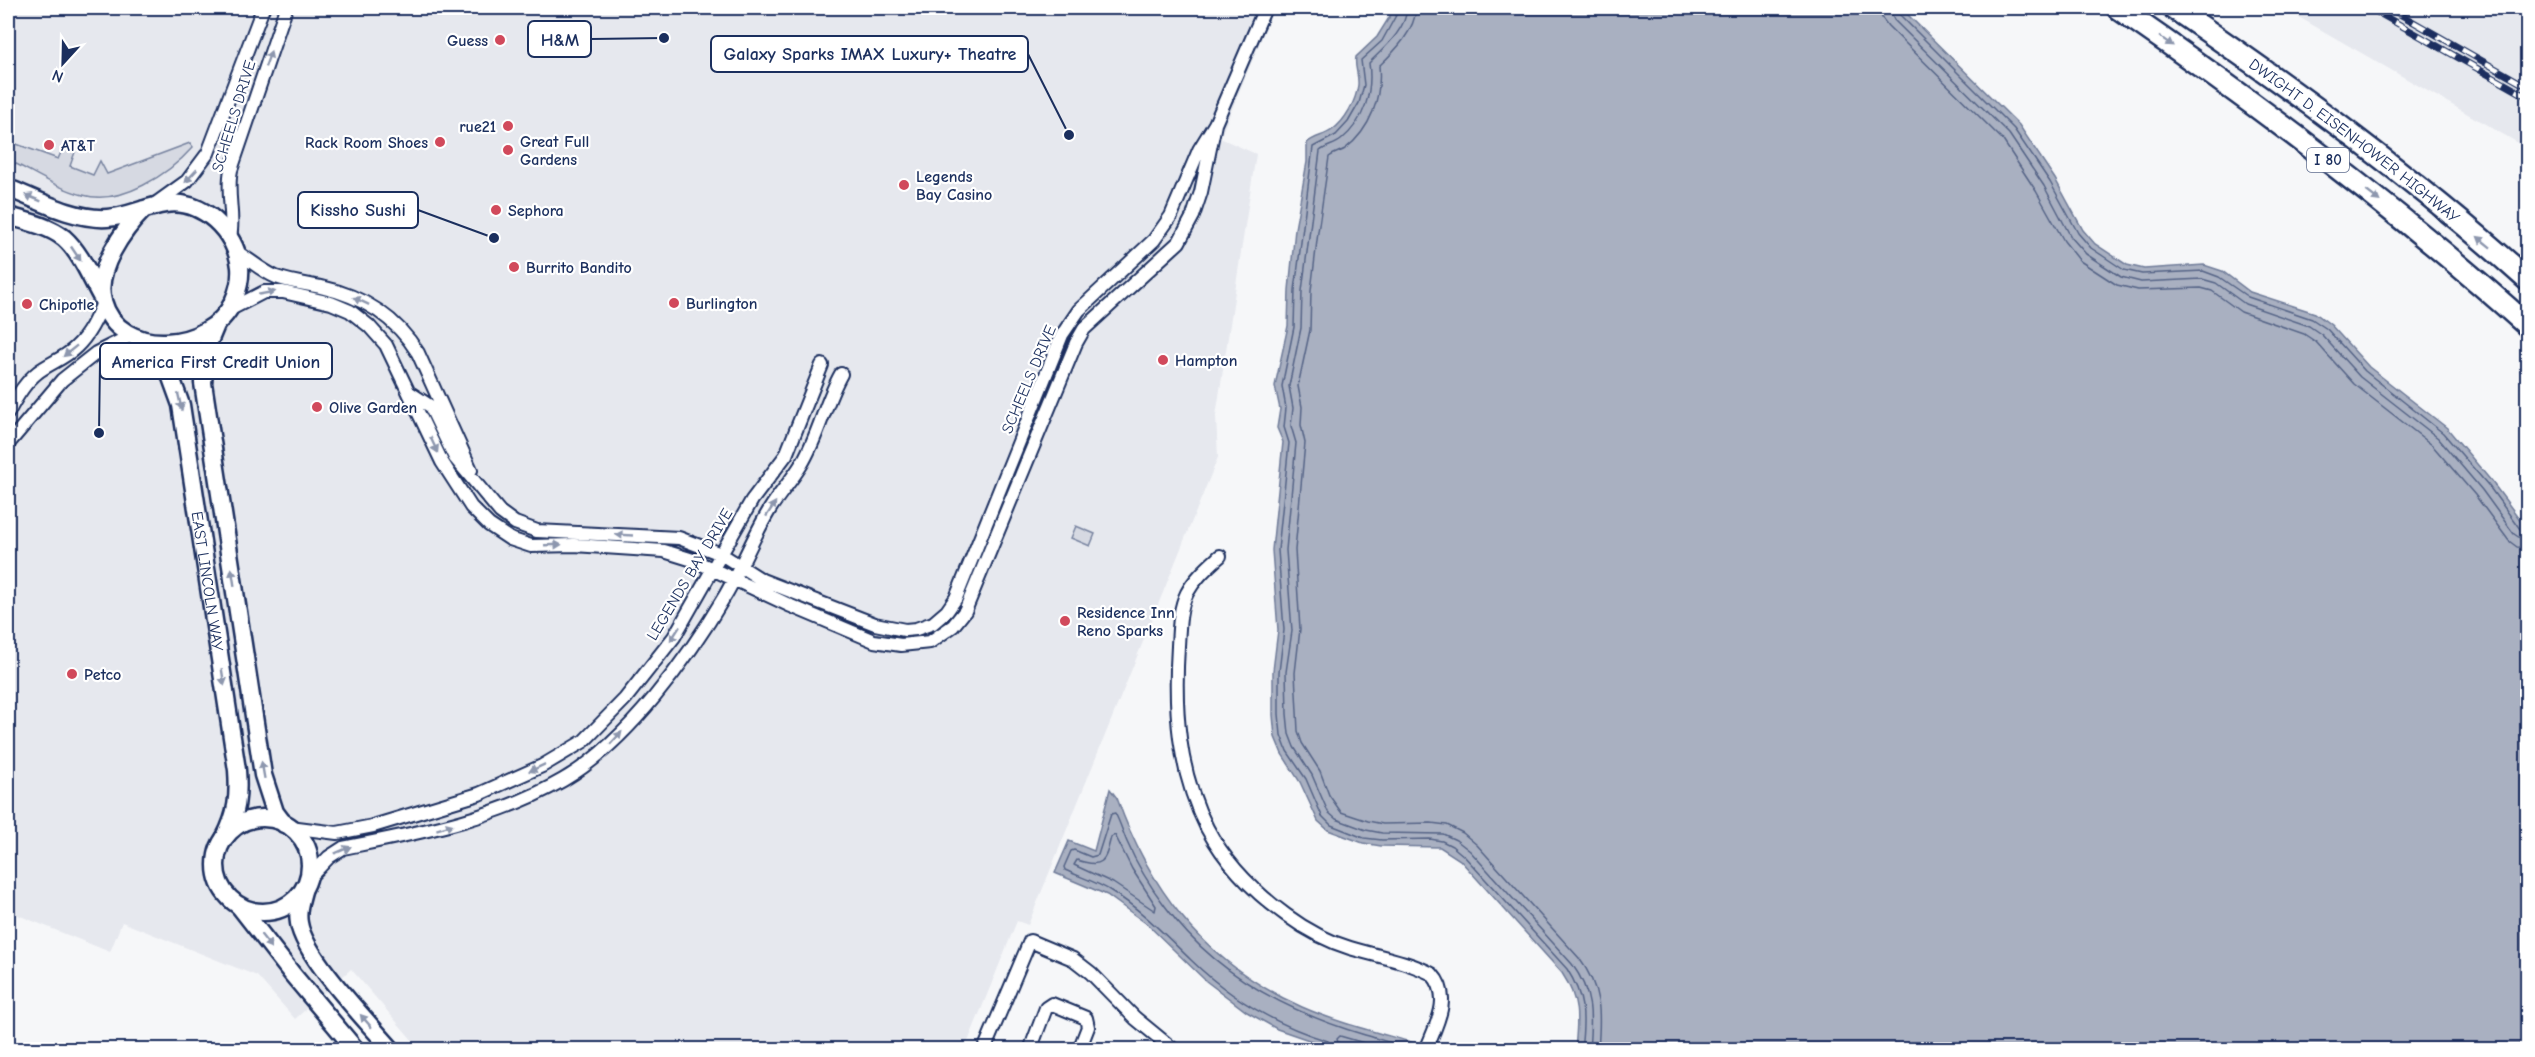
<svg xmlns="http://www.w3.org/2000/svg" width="2535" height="1057" font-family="'Comic Neue',sans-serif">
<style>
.built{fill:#e6e8ee}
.garden{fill:#d6d9e2;stroke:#7884a0;stroke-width:1.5}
.water{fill:#a9b0c1;stroke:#707c99;stroke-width:1.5}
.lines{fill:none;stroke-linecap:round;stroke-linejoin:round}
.shore{stroke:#546386;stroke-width:1.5}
.street-casing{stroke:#1b2f5e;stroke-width:16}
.secondary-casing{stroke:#1b2f5e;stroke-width:21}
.highway-casing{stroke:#1b2f5e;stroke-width:26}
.street{stroke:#fff;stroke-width:12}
.secondary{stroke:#fff;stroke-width:16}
.highway{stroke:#fff;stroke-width:21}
.rail-casing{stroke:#1b2f5e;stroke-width:7}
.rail{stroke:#fff;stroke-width:4.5;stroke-dasharray:14;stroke-linecap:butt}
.oneway{fill:#8d97ae}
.poi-dot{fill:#d1495b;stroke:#fff;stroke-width:2}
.labels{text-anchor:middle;stroke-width:4.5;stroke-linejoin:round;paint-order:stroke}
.shield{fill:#fff;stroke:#5f6d8e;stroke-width:1.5}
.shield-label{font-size:15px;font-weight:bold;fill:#1b2f5e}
.poi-label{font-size:16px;font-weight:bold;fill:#1b2f5e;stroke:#fff;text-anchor:start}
.street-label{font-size:16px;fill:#1b2f5e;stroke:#fff}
.leader{fill:none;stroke:#1b2f5e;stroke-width:2}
.callout-dot{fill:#1b2f5e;stroke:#fff;stroke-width:2}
.callout{fill:#fff;stroke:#1b2f5e;stroke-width:2}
.callout-label{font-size:18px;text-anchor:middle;font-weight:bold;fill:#1b2f5e}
</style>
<rect width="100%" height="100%" fill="#f6f7f9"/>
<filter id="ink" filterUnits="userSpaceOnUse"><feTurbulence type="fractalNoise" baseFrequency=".0167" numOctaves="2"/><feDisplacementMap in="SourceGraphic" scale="12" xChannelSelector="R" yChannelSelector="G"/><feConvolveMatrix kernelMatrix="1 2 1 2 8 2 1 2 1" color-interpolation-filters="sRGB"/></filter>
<g filter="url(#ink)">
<!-- built -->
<path class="built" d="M8,8H1274L1220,138L1256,154L1216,416L1218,457L1028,925L1017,921L965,1049H420L351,969L295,1019L257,976L122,922L110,952L8,911Z
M2283,8H2524L2528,10L2527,148Z"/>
<!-- garden -->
<path class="garden" d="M8,141L58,159L63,148L75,152L70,166L93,175L100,161L107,174L190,143L193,147C169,174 121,206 83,195C56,188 32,171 8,160Z
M1076,526L1095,534L1090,546L1071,538Z"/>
<!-- water -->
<path class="water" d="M1395,8H1901L2019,125L2055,179L2083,230L2095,244L2127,265L2144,269L2204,265L2222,271L2250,292L2315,313L2331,325L2369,367L2447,428L2492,482L2527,529V1049H1575C1578,1019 1580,1000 1562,973L1460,860L1440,847L1381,846L1363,843L1328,830L1318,821L1300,782L1282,754L1275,737L1273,715V671L1278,630L1272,550L1283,442L1277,428L1280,409L1275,386L1288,326L1289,290L1295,229L1307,162V143C1314,136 1324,136 1332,130C1345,121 1356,101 1358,85C1359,75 1354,66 1356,57L1377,37Z
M1110,789L1117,798C1150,892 1209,966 1302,1007C1336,1022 1372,1031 1407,1041C1425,1046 1443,1044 1461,1049H1335L1277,1029L1247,1012L1206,981L1147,924L1129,911L1107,895L1055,873L1069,841L1094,851Z"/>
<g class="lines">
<!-- shore -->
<path class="shore" d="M1400,8L1382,41L1361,60L1364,85L1359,103L1348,122L1336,135L1313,147L1295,290L1294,327L1282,386L1286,408L1284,427L1289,443L1278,550L1284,630L1279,672V714L1281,735L1287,751L1306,779L1322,816L1331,825L1364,838L1382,840L1430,839L1442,841L1452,846L1464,856L1567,969C1585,997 1585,1017 1581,1050
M1407,8C1406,30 1384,48 1369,63C1373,92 1365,120 1341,140C1335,145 1326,146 1320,151L1302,291L1301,328L1289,386L1293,408L1291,426L1296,443L1286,550L1292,631L1286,672L1287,714L1289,734L1294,747L1312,775L1328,812L1336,819L1366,830L1382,833L1443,834L1456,840L1470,851L1572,964C1593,993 1592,1015 1589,1050
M1416,8C1415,31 1395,51 1379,66C1382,97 1371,129 1345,149C1340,152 1334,153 1329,157L1318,232L1311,291L1310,330L1298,386L1302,407L1301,425L1305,443L1295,550L1300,629L1295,673L1298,731L1302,743L1320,771L1329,795L1341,812L1368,821L1383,824L1431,823L1447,825L1463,833L1477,845L1579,958C1602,989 1601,1013 1598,1050
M1881,8L1882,18L1888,26L2002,139L2036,191L2064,241L2080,261L2117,285L2138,290L2201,288L2212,291L2241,312L2304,334L2316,342L2354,384L2432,445L2475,495L2509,541L2517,547L2528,548
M1890,8L1894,20L2009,134L2044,186L2071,237L2086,254L2121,277L2141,282L2202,279L2216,283L2245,304L2309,326L2322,335L2360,377L2438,438L2482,490L2514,534L2520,538L2528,539
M1897,8L1899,14L2014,129L2050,182L2078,233L2091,248L2124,270L2142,274L2203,271L2219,277L2248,297L2312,319L2327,329L2365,371L2443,433L2488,485L2520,529L2528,532
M1115,835L1132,869L1156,906L1155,911L1113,883L1074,865L1077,860C1104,869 1105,861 1111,837Z
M1332,1050L1328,1041C1276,1025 1230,998 1191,960C1165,935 1142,910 1111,891C1097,882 1080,877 1065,870L1064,867L1071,851L1074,850L1091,857L1098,855L1111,814L1115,813C1120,822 1123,833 1127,842C1137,865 1150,886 1165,906C1214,974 1287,1012 1365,1035C1383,1040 1401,1047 1419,1049
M1340,1050L1337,1039L1340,1036L1388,1050"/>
<!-- street casing -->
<g class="street-casing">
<path id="street" d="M155,204L187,181L208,153L263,8
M230,237C235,217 226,194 231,170L286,8
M237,252C250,260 262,271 276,277C291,282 306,284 321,287C362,296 396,317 418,353L471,470
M229,310L264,292H283L331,303L350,311L369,326L386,345L442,462L471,507L489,525L510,539L531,546L574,545L664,551L693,560L791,606L874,641L901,645L930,642L953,626L965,611L1076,343L1084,329L1179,242L1193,216L1201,192L1215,124
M410,393L430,406L455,458L500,512L515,523L537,531L679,538L721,554L762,580L875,624L905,630L916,629L933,623L947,611L956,598L1062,335L1079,310L1154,240L1171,216L1199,150L1215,124L1265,8
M8,413C15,399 24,383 38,372C50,363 65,358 76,347C89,335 96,319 103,303
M8,444L62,380L96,353L132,335
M1220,556C1208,567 1195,578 1187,593C1179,609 1179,629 1178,646C1174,709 1178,771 1207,828C1225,862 1254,892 1286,915C1305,929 1327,941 1350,948C1377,956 1407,961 1432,974C1453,997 1436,1025 1426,1050
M290,827L337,833L373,826L479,794L542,766L584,741L625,699L674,637L752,500L786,455L822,365
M308,879L329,857L343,848C418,833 496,819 563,780C627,743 689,657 726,594C742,566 753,537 770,509C779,494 791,481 801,465C818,438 825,402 841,374
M984,1050L1030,941L1073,959L1091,973L1135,1018L1174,1050
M1030,1050L1046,1008L1052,1004L1086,1018L1088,1027L1079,1050"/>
</g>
<!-- secondary casing -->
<g class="secondary-casing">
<g id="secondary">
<path d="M8,188C38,200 74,220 107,218C127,217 145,207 165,204C202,198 236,232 240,267C241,278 238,292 233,302C211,351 119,360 103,301C94,270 124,229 144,209"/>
<path d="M8,216C26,221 49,226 64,238C81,253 91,279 102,298"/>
<path d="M216,325L206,349L203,383L263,775L275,812L284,824"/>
<path id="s1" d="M137,338L169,372L181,405L237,770C239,796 237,814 225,837"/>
<circle cx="263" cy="865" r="47"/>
<path d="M303,891C300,902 297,912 299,923C304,957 368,1022 392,1050"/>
<path d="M240,907L293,975L356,1050"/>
</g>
</g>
<!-- highway casing -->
<g class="highway-casing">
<g id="highway">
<path d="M2118,8C2260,106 2399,210 2528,326"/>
<path id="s2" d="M2174,8C2297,92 2417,180 2528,280"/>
</g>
</g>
<!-- street -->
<use href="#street" class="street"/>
<!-- secondary -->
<use href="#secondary" class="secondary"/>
<!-- highway -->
<use href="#highway" class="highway"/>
<!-- rail casing -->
<g class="rail-casing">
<path id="rail" d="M2370,8L2528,97
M2389,8L2528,87"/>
</g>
<!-- rail -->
<use href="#rail" class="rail"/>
</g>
<!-- one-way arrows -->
<defs><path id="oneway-solid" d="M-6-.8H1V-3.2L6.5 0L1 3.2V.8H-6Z" transform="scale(1.5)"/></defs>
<g class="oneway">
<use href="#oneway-solid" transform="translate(2166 41) rotate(35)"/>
<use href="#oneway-solid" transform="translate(268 59) rotate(-70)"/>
<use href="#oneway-solid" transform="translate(191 176) rotate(133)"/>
<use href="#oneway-solid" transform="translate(2373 196) rotate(38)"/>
<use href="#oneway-solid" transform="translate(33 198) rotate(-158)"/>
<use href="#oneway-solid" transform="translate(2484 242) rotate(-141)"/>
<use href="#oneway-solid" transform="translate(76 254) rotate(56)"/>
<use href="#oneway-solid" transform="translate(267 293) rotate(-10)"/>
<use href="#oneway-solid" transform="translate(361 301) rotate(-155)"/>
<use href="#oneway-solid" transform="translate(70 351) rotate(141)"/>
<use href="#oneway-solid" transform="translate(180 402) rotate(77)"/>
<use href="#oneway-solid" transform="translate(434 445) rotate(65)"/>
<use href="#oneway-solid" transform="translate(771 509) rotate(-57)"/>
<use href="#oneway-solid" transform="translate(624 535) rotate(-177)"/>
<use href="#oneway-solid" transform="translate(553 545) rotate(-2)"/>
<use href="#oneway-solid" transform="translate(233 577) rotate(-99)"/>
<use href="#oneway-solid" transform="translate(675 634) rotate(123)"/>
<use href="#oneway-solid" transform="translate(223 677) rotate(81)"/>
<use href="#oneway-solid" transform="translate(616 738) rotate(-47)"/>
<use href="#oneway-solid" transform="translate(537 768) rotate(155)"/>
<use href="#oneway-solid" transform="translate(263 770) rotate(-100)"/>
<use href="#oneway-solid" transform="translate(445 827) rotate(-17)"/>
<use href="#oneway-solid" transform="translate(343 850) rotate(-23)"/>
<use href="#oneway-solid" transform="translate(266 941) rotate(52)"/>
<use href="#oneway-solid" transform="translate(366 1021) rotate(-131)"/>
</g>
</g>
<!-- markers -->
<g class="poi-dot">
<circle cx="500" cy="40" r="6"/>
<circle cx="508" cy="126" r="6"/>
<circle cx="440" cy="142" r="6"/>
<circle cx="49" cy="145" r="6"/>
<circle cx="508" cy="150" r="6"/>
<circle cx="904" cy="185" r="6"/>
<circle cx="496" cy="210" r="6"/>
<circle cx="514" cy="267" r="6"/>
<circle cx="674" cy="303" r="6"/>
<circle cx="27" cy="304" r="6"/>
<circle cx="1163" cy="360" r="6"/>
<circle cx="317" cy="407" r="6"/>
<circle cx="1065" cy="621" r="6"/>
<circle cx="72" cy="674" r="6"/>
</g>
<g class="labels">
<!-- shield labels -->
<rect class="shield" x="2307" y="148" width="42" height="24" rx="4.5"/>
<g class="shield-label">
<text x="2328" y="165">I 80</text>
</g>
<!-- poi labels -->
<g class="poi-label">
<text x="488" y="46" text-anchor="end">Guess</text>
<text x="496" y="132" text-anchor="end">rue21</text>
<text x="520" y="147">Great Full<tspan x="520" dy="18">Gardens</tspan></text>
<text x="428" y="148" text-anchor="end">Rack Room Shoes</text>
<text x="61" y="151">AT&amp;T</text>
<text x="916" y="182">Legends<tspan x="916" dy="18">Bay Casino</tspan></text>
<text x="508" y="216">Sephora</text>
<text x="526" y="273">Burrito Bandito</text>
<text x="686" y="309">Burlington</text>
<text x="39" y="310">Chipotle</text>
<text x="1175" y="366">Hampton</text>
<text x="329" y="413">Olive Garden</text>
<text x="1077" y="618">Residence Inn<tspan x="1077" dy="18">Reno Sparks</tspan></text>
<text x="84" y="680">Petco</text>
</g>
<!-- street labels -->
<g class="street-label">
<text transform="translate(233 116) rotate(-73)" y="6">SCHEELS DRIVE</text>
<text dy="6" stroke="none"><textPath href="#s2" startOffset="224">DWIGHT D. EISENHOWER HIGHWAY</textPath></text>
<text transform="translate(1028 379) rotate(-67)" y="6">SCHEELS DRIVE</text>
<text transform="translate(689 574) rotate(-59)" y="6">LEGENDS BAY DRIVE</text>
<text dy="6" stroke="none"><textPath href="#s1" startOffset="260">EAST LINCOLN WAY</textPath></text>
</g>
</g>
<!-- callouts -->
<path class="leader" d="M664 38L591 39M1069 135L1028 54M494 238L418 210M99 433L100 361"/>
<g class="callout-dot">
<circle cx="664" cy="38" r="6"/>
<circle cx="1069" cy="135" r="6"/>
<circle cx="494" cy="238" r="6"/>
<circle cx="99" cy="433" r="6"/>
</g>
<g class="callout">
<rect x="528" y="21" width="63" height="36" rx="6"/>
<rect x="711" y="36" width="317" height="36" rx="6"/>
<rect x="298" y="192" width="120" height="36" rx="6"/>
<rect x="100" y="343" width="232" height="36" rx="6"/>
</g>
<g class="callout-label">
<text x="560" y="46">H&amp;M</text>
<text x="870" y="60">Galaxy Sparks IMAX Luxury+ Theatre</text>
<text x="358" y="216">Kissho Sushi</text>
<text x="216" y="368">America First Credit Union</text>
</g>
<!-- margin -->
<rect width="2535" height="1057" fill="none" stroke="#fff" stroke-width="30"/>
<rect x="15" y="15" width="2505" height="1027" fill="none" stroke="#1b2f5e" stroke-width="2" filter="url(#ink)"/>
<!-- north arrow -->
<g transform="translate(63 63) rotate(202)" stroke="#ffffff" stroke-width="4.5" paint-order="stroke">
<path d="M0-4.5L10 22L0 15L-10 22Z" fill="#1b2f5e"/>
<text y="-9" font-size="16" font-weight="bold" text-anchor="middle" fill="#1b2f5e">N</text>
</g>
</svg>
